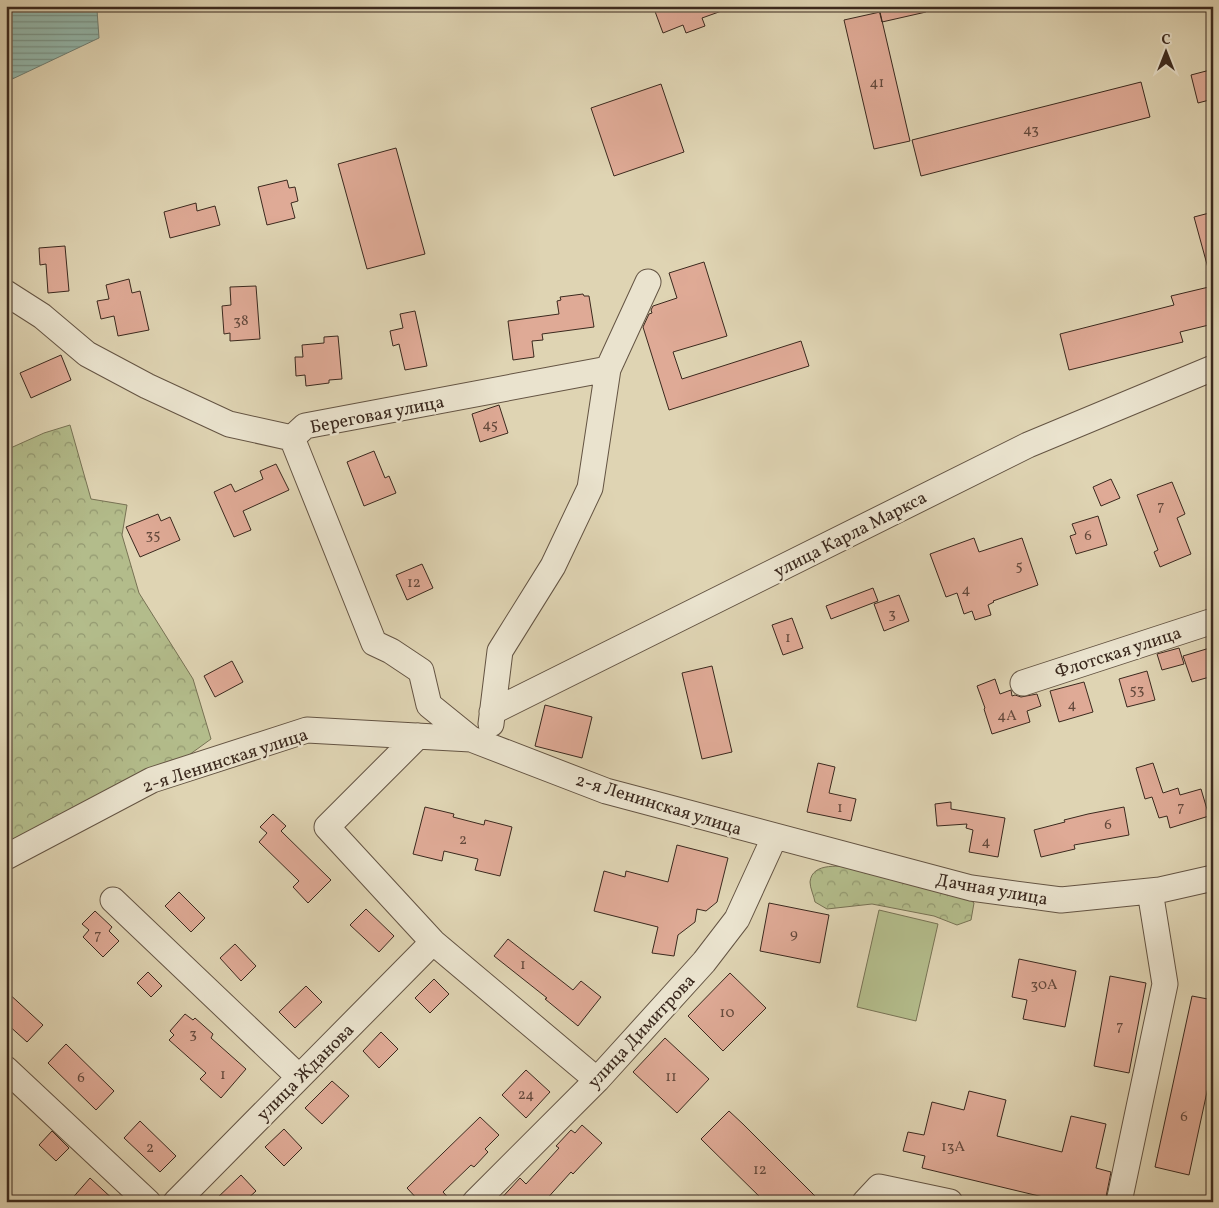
<svg xmlns="http://www.w3.org/2000/svg" width="1219" height="1208" font-family="Vollkorn,serif">
<style>
.green{fill:#b3bc8b;stroke:#777254}
.forest{fill:url(#forest-crowns);stroke:#777254}
.water{fill:url(#water-rules);stroke:#707f74}
.building{fill:#dfaa96;stroke:#3b291e}
.lines{fill:none;stroke-linecap:round;stroke-linejoin:round}
.minor-casing{stroke:#645443;stroke-width:27}
.minor{stroke:#eae3ce;stroke-width:25}
.labels{text-anchor:middle;stroke-width:5;stroke-linejoin:round;paint-order:stroke}
.number-label{font-size:15px;fill:#64493c}
.street-label{font-size:18px;fill:#3b291e;stroke:#eae3ce}
</style>
<defs>
<pattern id="forest-crowns" width="20" height="18" patternUnits="userSpaceOnUse" patternTransform="scale(1.25)"><rect width="20" height="18" fill="#b3bc8b"/><path d="M2 6a3 3 0 1 1 6 0M12 15a3 3 0 1 1 6 0" fill="none" stroke="#939971"/></pattern>
<pattern id="water-rules" width="6" height="5" patternUnits="userSpaceOnUse" patternTransform="scale(1.25)"><rect width="6" height="5" fill="#93b8ad"/><path d="M0 2.5h6" fill="none" stroke="#79968c"/></pattern>
</defs>
<rect width="100%" height="100%" fill="#dfd4b3"/>
<filter id="stains"><feTurbulence type="fractalNoise" baseFrequency=".004" numOctaves="4"/><feColorMatrix values="0 0 0 0 .2 0 0 0 0 .09 0 0 0 0 .02 0 0 0 .5 -.17"/></filter>
<radialGradient id="worn" r=".72"><stop offset=".6" stop-color="#630" stop-opacity="0"/><stop offset="1" stop-color="#630" stop-opacity=".3"/></radialGradient>
<!-- green -->
<path class="green" d="M879,910L938,924L916,1021L857,1007Z"/>
<!-- forest -->
<path class="forest" d="M70,425L91,499L127,505L122,535L139,593L193,679L211,739L182,760L6,854V450L44,433Z
M856,867L968,898L974,903L971,920L957,925L934,916L872,904L827,909L815,902C814,896 810,888 810,882C812,861 842,867 856,867Z"/>
<!-- water -->
<path class="water" d="M6,6H100L97,10L99,38L6,82Z"/>
<!-- building -->
<path class="building" d="M653,6H729L730,8L702,18L705,26L686,33L683,25L663,33Z
M878,6H925L926,12L882,22Z
M880,12L910,141L874,149L844,20Z
M1210,70L1213,78V99L1198,103L1191,75Z
M1141,82L1150,117L921,176L912,140Z
M661,84L684,152L614,176L591,108Z
M396,148L425,254L367,269L338,164Z
M287,180L289,188L295,187L298,201L291,203L295,218L267,225L258,187Z
M196,203L197,211L215,206L220,225L170,238L164,212Z
M1213,212V268H1208L1194,217Z
M65,246L69,291L48,293L46,264L40,265L39,248Z
M704,262L727,336L673,352L682,379L801,341L809,366L669,410L643,327L649,314L652,313L651,310L653,306L677,298L669,273Z
M129,279L132,293L140,291L149,330L118,336L114,316L101,319L97,301L109,299L106,285Z
M256,286L260,339L230,341V333L224,334L222,306L231,305L230,287Z
M1213,286V324L1180,332L1183,342L1069,370L1060,334L1174,305L1171,296Z
M583,294L584,296H589L594,327L542,334L543,340L532,341L534,357L513,360L508,321L559,314L557,301L561,300L560,297Z
M415,311L427,366L405,370L399,344L393,346L390,331L403,328L400,314Z
M338,336L342,379L329,380V383L306,386L305,375L296,376L295,357H303L302,345L324,343V337Z
M61,355L71,380L31,398L20,373Z
M499,405L508,433L480,442L472,414Z
M374,451L385,478L389,476L396,493L364,506L347,462Z
M276,464L289,490L243,511L251,530L234,537L214,492L231,484L235,492L263,479L260,471Z
M1111,479L1120,498L1101,506L1093,487Z
M1172,482L1185,514L1177,518L1191,554L1160,567L1154,552L1158,550L1137,495Z
M158,514L161,521L170,517L180,540L140,557L126,527Z
M1098,516L1107,545L1076,554L1070,536L1076,534L1072,524Z
M974,538L979,552L1022,538L1038,585L993,601L994,602L988,605L991,615L975,620L972,611L964,614L957,593L946,597L930,554Z
M422,564L433,588L407,600L396,575Z
M873,588L878,601L831,619L826,606Z
M899,595L909,621L884,631L874,604Z
M792,618L803,648L783,655L772,625Z
M1213,647V676L1192,682L1183,656Z
M1179,648L1184,664L1162,670L1157,654Z
M232,661L243,682L215,697L204,676Z
M712,666L732,752L702,759L682,673Z
M1147,671L1155,700L1127,707L1119,679Z
M995,679L1000,694L1011,690L1012,696L1015,695L1021,697L1037,694L1041,706L1027,711L1030,722L992,734L984,709L985,708L977,686Z
M1084,682L1093,712L1059,722L1050,691Z
M545,705L592,717L582,758L535,746Z
M818,763L835,767L829,793L856,799L851,821L807,812Z
M1153,763L1163,793L1178,788L1180,795L1201,789L1209,816L1170,828L1167,816L1159,818L1152,797L1145,799L1136,768Z
M951,802V809L1005,818L998,857L969,852L973,830L966,828L967,824L937,826L935,804Z
M425,807L454,814L453,817L484,825L485,820L512,827L500,876L475,870L478,859L444,851L442,861L413,854Z
M1124,807L1129,835L1074,845L1075,849L1041,857L1034,830L1065,822L1064,820L1088,814Z
M273,814L286,826L281,831L331,880L308,903L293,887L299,881L259,842L267,833L260,827Z
M677,845L728,858L717,902L706,911L697,909L695,922L678,935L674,956L652,953L658,927L594,911L604,871L625,877L626,871L668,882Z
M179,892L205,918L191,932L165,906Z
M769,903L829,915L820,963L760,951Z
M366,909L394,936L379,952L350,925Z
M95,911L112,927L109,931L119,941L103,957L83,937L89,930L82,924Z
M508,939L573,990L581,981L601,997L578,1026L545,999L547,998L494,956Z
M235,944L256,966L241,981L220,958Z
M1019,959L1076,971L1065,1027L1023,1019L1027,1000L1012,997Z
M148,972L162,986L151,997L137,983Z
M730,973L766,1008L723,1051L688,1016Z
M1110,976L1146,983L1129,1073L1094,1066Z
M434,979L449,994L430,1013L415,998Z
M306,986L322,1002L295,1028L279,1012Z
M6,991L43,1025L27,1042L6,1023Z
M1192,996L1213,1000V1064L1189,1175L1155,1167Z
M185,1014L193,1020L195,1018L213,1034L211,1038L246,1069L221,1098L200,1079L206,1073L169,1040L174,1035L170,1031Z
M381,1032L398,1049L379,1068L363,1051Z
M665,1038L709,1079L677,1113L633,1072Z
M66,1044L114,1091L96,1110L48,1063Z
M526,1070L550,1092L526,1118L502,1095Z
M332,1081L349,1096L322,1124L305,1108Z
M969,1091L1006,1100L997,1136L1062,1152L1071,1116L1106,1124L1096,1168L1111,1172L1105,1202H1064L922,1168L925,1156L903,1151L908,1132L924,1135L932,1102L964,1110Z
M729,1111L743,1124L821,1202H765L701,1139Z
M480,1117L499,1135L485,1149L488,1152L474,1167L471,1165L443,1192L452,1202H420L407,1188Z
M140,1121L176,1156L160,1172L124,1138Z
M582,1125L602,1143L573,1174L571,1172L544,1202H498L520,1178L526,1184L559,1148L556,1146L571,1130L575,1133Z
M284,1129L302,1148L284,1166L265,1147Z
M52,1131L69,1148L56,1161L39,1145Z
M241,1175L256,1191L244,1202H213Z
M90,1178L116,1202H69Z"/>
<g class="lines">
<!-- minor casing -->
<g class="minor-casing">
<path id="minor" d="M6,293L42,316L87,354L147,386L229,424L292,438L305,426L608,369
M292,438L374,643L391,651L421,671L429,705L471,739
M1023,683L1213,621
M492,712L1028,445L1213,368
M491,724L500,651L553,566L590,488L608,369L648,282
M418,736L327,827L433,942L597,1080
M6,857L152,780L307,730L471,739L606,791L971,888L1061,900L1160,890L1213,878
M113,900L299,1077
M6,1069L148,1202
M176,1202L433,942
M475,1202L597,1080L704,962L737,919L774,838
M865,1202L879,1187L950,1202
M1119,1202L1165,984L1150,891"/>
</g>
<!-- minor -->
<use href="#minor" class="minor"/>
</g>
<g class="labels">
<!-- number labels -->
<g class="number-label">
<text x="877" y="87">41</text>
<text x="1031" y="134">43</text>
<text x="241" y="325">38</text>
<text x="490" y="429">45</text>
<text x="1161" y="510">7</text>
<text x="153" y="539">35</text>
<text x="1088" y="540">6</text>
<text x="1019" y="570">5</text>
<text x="414" y="587">12</text>
<text x="966" y="594">4</text>
<text x="892" y="618">3</text>
<text x="788" y="642">1</text>
<text x="1137" y="694">53</text>
<text x="1072" y="709">4</text>
<text x="1007" y="720">4А</text>
<text x="1181" y="811">7</text>
<text x="840" y="812">1</text>
<text x="1108" y="829">6</text>
<text x="463" y="844">2</text>
<text x="986" y="846">4</text>
<text x="794" y="938">9</text>
<text x="98" y="939">7</text>
<text x="523" y="969">1</text>
<text x="1044" y="989">30А</text>
<text x="727" y="1017">10</text>
<text x="1120" y="1030">7</text>
<text x="193" y="1038">3</text>
<text x="223" y="1079">1</text>
<text x="671" y="1081">11</text>
<text x="81" y="1082">6</text>
<text x="526" y="1099">24</text>
<text x="1184" y="1121">6</text>
<text x="953" y="1151">13А</text>
<text x="150" y="1152">2</text>
<text x="760" y="1174">12</text>
</g>
<!-- street labels -->
<g class="street-label">
<text transform="translate(377 414) rotate(-11)" y="6">Береговая улица</text>
<text transform="translate(850 534) rotate(-27)" y="6">улица Карла Маркса</text>
<text transform="translate(1118 652) rotate(-18)" y="6">Флотская улица</text>
<text transform="translate(225 760) rotate(-18)" y="6">2-я Ленинская улица</text>
<text transform="translate(659 804) rotate(17)" y="6">2-я Ленинская улица</text>
<text transform="translate(992 889) rotate(10)" y="6">Дачная улица</text>
<text transform="translate(641 1031) rotate(-47)" y="6">улица Димитрова</text>
<text transform="translate(305 1072) rotate(-45)" y="6">улица Жданова</text>
</g>
</g>
<!-- margin -->
<rect width="1219" height="1208" fill="none" stroke="#dfd4b3" stroke-width="25"/>
<rect x="8" y="8" width="1204" height="1193" fill="none" stroke="#3b291e" stroke-width="2.5"/>
<rect x="12" y="12" width="1194" height="1183" fill="none" stroke="#3b291e"/>
<!-- north arrow -->
<g transform="translate(1166 52)" stroke="#eae3ce" stroke-width="4" paint-order="stroke">
<path d="M0-4L9 19L0 12L-9 19Z" fill="#3b291e"/>
<text y="-8" font-size="14" font-weight="bold" text-anchor="middle" fill="#3b291e">С</text>
</g>
<rect width="100%" height="100%" filter="url(#stains)"/>
<rect width="100%" height="100%" fill="url(#worn)"/>
</svg>
